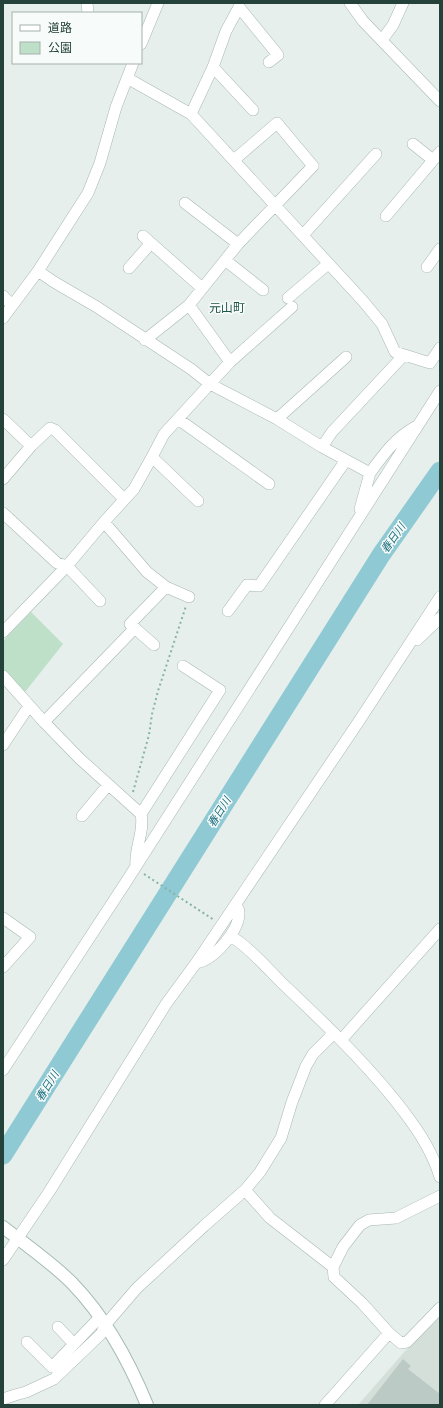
<svg xmlns="http://www.w3.org/2000/svg" width="443" height="1408" font-family="Poppins,'Noto Sans JP',sans-serif">
<style>
.built{fill:#d4dfda}
.green{fill:#bfe0c8}
.lines{fill:none;stroke-linecap:round;stroke-linejoin:round}
.river{stroke:#8ec9d4;stroke-width:19}
.building{fill:#bbcac4}
.street-casing{stroke:#a8b8b2;stroke-width:12}
.secondary-casing{stroke:#a4bbb3;stroke-width:14}
.path{stroke:#86b3a5;stroke-width:2;stroke-dasharray:2 3;stroke-linecap:butt}
.street{stroke:#fff;stroke-width:11}
.secondary{stroke:#fff;stroke-width:12}
.labels{text-anchor:middle;stroke-width:3;stroke-linejoin:round;paint-order:stroke}
.water-label{font-size:11px;font-style:italic;fill:#1c6f80;stroke:#f7fbf9}
.quarter-label{font-size:12px;fill:#1f5548;stroke:#f7fbf9}
</style>
<rect width="100%" height="100%" fill="#e6efeb"/>
<!-- built -->
<path class="built" d="M440,1315V1405H358L406,1350Z"/>
<!-- green -->
<path class="green" d="M31,612L63,644L25,692L3,672V641Z"/>
<g class="lines">
<!-- river -->
<path class="river" d="M3,1155L381,555L440,471"/>
</g>
<!-- building -->
<path class="building" d="M403,1359L411,1366L408,1369L440,1394V1405H367Z"/>
<g class="lines">
<!-- street casing -->
<g class="street-casing">
<path id="street" d="M87,3L88,13
M350,3L363,21L440,101
M382,40L393,25L403,3
M141,44L158,3
M213,67L253,110
M127,78L191,114L363,301L382,324L395,352L430,363L440,348
M191,114L213,67L226,31L239,7L278,55L269,62
M413,144L433,160
M185,203L238,244
M386,216L440,152
M303,235L376,154
M143,236L202,288
M225,260L263,290
M427,267L440,249
M129,268L151,243
M38,271L54,282L97,307L191,369L210,384L277,419L322,447L370,473C383,455 395,438 415,427
M3,296L12,305
M288,298L328,264
M189,305L230,362
M3,318L38,271L88,193L100,163L116,107L133,63
M145,340L189,305L238,244L313,166L277,123L234,160
M3,419L31,446
M178,419L269,484
M277,419L346,357
M322,447L332,432L404,355
M152,457L134,489L104,522L147,572L166,587L189,597
M3,479L31,446L50,428L55,430L124,499
M198,501L152,457L164,434L230,362L292,307
M360,509L370,473
M3,513L57,563L67,566L100,601
M228,611L247,585L259,586L346,460
M3,632L67,566L104,522
M417,640L440,618
M154,645L130,624L166,587
M3,676L44,722L79,758L141,814C145,831 134,849 136,866
M44,722L135,628
M3,745L29,706
M141,814L220,690L183,666
M82,816L108,785
M3,918L30,937L3,967
M230,936C246,944 269,970 282,983C321,1020 360,1057 394,1099C413,1123 431,1147 440,1177
M196,963C214,960 239,931 239,913C239,909 237,907 236,904
M341,1040L440,929
M3,1070L126,882L440,391
M245,1190L270,1218L333,1267L334,1277L362,1303L389,1333L401,1343L407,1342L440,1308
M3,1260L49,1192L166,1004L196,963L359,721L440,597
M333,1267L343,1247L360,1225L369,1220L396,1218L440,1196
M58,1327L74,1344
M27,1342L52,1367L100,1317
M3,1399L15,1395L26,1392L54,1379L101,1334L106,1324L137,1288L204,1226L245,1190L260,1172L281,1138L292,1102L306,1066L313,1054L334,1033
M325,1405L389,1333"/>
</g>
<!-- secondary casing -->
<g class="secondary-casing">
<path id="secondary" d="M3,1227C26,1245 51,1262 72,1283C106,1318 129,1361 147,1405"/>
</g>
<!-- path -->
<path class="path" d="M133,792L149,735L152,714L158,691L186,606
M144,874L214,920"/>
<!-- street -->
<use href="#street" class="street"/>
<!-- secondary -->
<use href="#secondary" class="secondary"/>
</g>
<g class="labels">
<!-- water labels -->
<g class="water-label">
<text transform="translate(393 538) rotate(-55)" y="4">春日川</text>
<text transform="translate(219 812) rotate(-58)" y="4">春日川</text>
<text transform="translate(47 1086) rotate(-58)" y="4">春日川</text>
</g>
<!-- quarter labels -->
<g class="quarter-label">
<text x="227" y="312">元山町</text>
</g>
</g>
<!-- border -->
<rect width="443" height="1408" fill="none" stroke="#24423a" stroke-width="8"/>
<!-- legend -->
<rect x="12" y="12" width="130" height="52" fill="#f7fbf9" stroke="#a3b1ad"/>
<rect x="20" y="25" width="20" height="6" fill="#ffffff" stroke="#a3b1ad"/>
<text x="48" y="32" font-size="12" fill="#24423a">道路</text>
<rect x="20" y="42" width="20" height="12" fill="#bfe0c8" stroke="#a3b1ad"/>
<text x="48" y="52" font-size="12" fill="#24423a">公園</text>
</svg>
